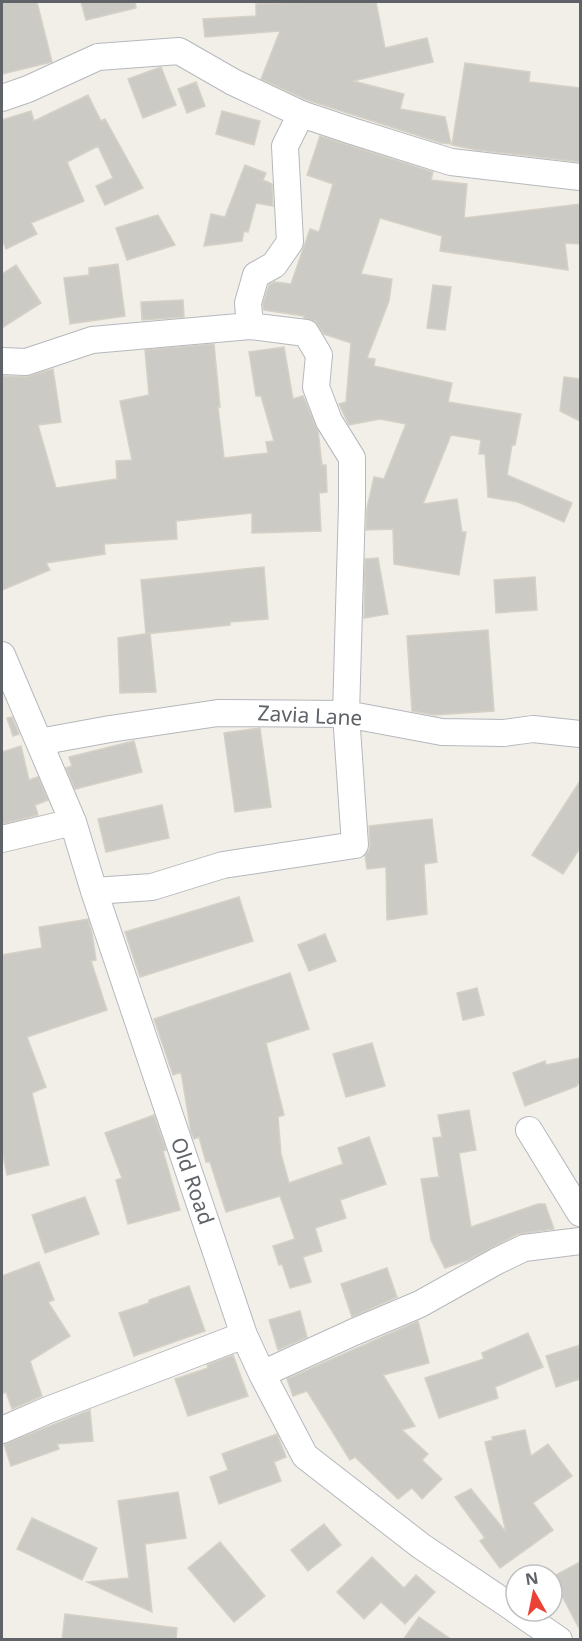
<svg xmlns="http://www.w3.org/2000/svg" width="582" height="1641" font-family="'Noto Sans',sans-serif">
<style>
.building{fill:#cccac5;stroke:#d6d1c6;stroke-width:1.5}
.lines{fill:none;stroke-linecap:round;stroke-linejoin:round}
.minor-casing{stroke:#b5b8bc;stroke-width:28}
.minor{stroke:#fff;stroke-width:26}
.labels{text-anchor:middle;stroke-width:4.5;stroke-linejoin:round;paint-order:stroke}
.street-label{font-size:21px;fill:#5f6368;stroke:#fff}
</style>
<rect width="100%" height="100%" fill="#f1efe8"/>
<!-- building -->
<path class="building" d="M2,2H37L52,62L2,74Z
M81,2H135L136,8L86,20Z
M309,2H376L385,48L427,38L433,62L353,81L404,94L400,109L445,117L451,144L441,143L307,100L261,79L280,31L205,37L203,19L256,16V4Z
M465,63L530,72L529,82L580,88V162L477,150L452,145Z
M161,67L176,105L143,118L128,79Z
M196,82L205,106L187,113L178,89Z
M88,95L101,121L105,119L143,188L105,205L96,186L113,178L98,146L67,162L84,201L31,223L37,234L6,249L2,239V120L31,111L34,121Z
M222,111L260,121L254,145L216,134Z
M320,136L433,172L431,180L467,184L464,218L580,204V244L565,243L568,270L440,251L442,236L380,218L361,274L392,279L389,301L367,358L375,359L374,366L452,383L448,402L521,414L515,445H512L507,475L572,503L564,522L518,502L488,497L485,454H479L481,440L451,435L423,504L457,499L462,532H466L459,575L394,564L393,529L366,530L367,508L374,477L384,479L406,424L380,419L349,425L339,404L346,402L351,343L324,334L315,321L304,318V316L264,310L263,304L269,285L275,282L291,284L310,229L319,232L333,184L307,175Z
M245,165L266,173L263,180L272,184L273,206L256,203L248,232L244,231L242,241L204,246L211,214L225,217Z
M158,215L175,245L127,260L116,228Z
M118,264L125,316L70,324L64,278L89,275V268Z
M16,265L41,303L2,328V274Z
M433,285L451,287L445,330L427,328Z
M183,300L184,317L142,320L141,302Z
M214,344L220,407H218L224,458L268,453L266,442L274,441L261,396H256L249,352L284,347L293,399L303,396L318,431L322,465H326L327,492L319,493L321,531L252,533V513L176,521L177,539L104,544L105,554L46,563L50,570L2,590V376L26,377L53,369L61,422L38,425L56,488L117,479L116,461L132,460L120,401L149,395L145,350Z
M564,377L580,379V421L560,411Z
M378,558L388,614L364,618L365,559Z
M264,567L268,619L230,622V625L146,634L141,580Z
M535,577L537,610L496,613L494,580Z
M488,630L494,711L434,715L412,711L407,636Z
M150,633L156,692L120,693L118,638Z
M12,717L19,734L13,736L7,718Z
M260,728L271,807L235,812L224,733Z
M134,741L142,772L75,789L66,768L72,766L69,757Z
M21,746L29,780L38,777L48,800L35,805L38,815L2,824V752Z
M580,781V848L563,874L532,855Z
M162,805L169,838L106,852L98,819Z
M432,819L437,862L424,864L427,914L387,920L386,867L367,869L365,855L369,851L370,845L369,826Z
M239,897L253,941L140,977L125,932Z
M88,919L92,933L96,960L91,961L107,1010L27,1037L46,1087L32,1093L49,1165L7,1175L2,1150V955L42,948L39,927Z
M325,934L336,961L309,971L298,945Z
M290,973L309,1029L266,1043L284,1115L278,1117L281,1154L289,1183L343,1164L338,1148L369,1137L386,1184L340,1200L346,1218L315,1228L322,1251L303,1257L311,1282L290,1288L282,1264L279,1265L273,1246L295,1239L280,1196L226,1212L210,1162H206L199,1137L194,1139L191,1132L181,1072L173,1075L154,1019Z
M477,988L484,1015L463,1020L457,993Z
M372,1043L385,1086L346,1097L333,1054Z
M580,1058V1084H577V1086L525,1106L513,1073L545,1061L546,1065Z
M469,1110L476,1150L459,1153L471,1227L538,1204H545L554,1229L518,1234L468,1260L445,1268L431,1240L421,1179L439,1177L433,1138L442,1137L438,1115Z
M154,1115L166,1150L163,1151L180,1210L128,1224L116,1180L122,1178L105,1133Z
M85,1197L99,1234L45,1253L32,1215Z
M39,1262L54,1300L48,1302L70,1336L30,1361L42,1396L12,1409L6,1392L2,1394V1276Z
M387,1268L397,1297L352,1317L341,1284Z
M189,1286L205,1331L134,1356L119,1313L149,1303V1300Z
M300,1311L307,1337L278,1350L269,1320Z
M418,1321L429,1363L383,1375L415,1426L402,1430L428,1454L422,1460L442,1479L422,1499L412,1488L398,1499L355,1457L350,1460L307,1391L293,1396L287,1379Z
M528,1333L543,1367L495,1387L498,1398L439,1418L425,1378L484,1359L482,1353Z
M580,1345V1379L556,1387L546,1356Z
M233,1355L248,1396L188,1416L175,1379L208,1368L207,1365Z
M90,1410L93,1441L57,1444L59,1449L11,1466L4,1444Z
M525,1430L531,1456L548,1444L572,1476L533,1503L553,1530L500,1568L480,1541L485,1538L455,1497L471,1489L506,1532L485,1442L493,1440L492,1437Z
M277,1434L286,1457L274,1462L281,1481L219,1504L210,1477L228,1470L222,1454Z
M178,1492L186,1538L145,1544L152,1612L87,1582L129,1578L118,1501Z
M32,1518L97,1548L82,1580L17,1549Z
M324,1524L341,1545L308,1571L291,1550Z
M220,1542L265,1596L234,1622L188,1568Z
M372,1557L404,1588L416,1575L435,1592L405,1624L381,1602L364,1619L337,1592Z
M580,1562V1630L552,1577Z
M65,1614L177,1628L176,1640H62Z
M419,1617L452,1640H403Z"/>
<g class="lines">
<!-- minor casing -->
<g class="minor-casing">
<path id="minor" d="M2,98L28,89L98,57L179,51L233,82L301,114L352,131L451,162L580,177
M250,326L248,303L256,275L274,265L290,242L285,146L301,114
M2,361L26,362L92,340L250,326L306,333L319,355L316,387L329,421L352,458V504L346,714L355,845L223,865L152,887L94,891
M2,655L73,822L94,891L244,1335L262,1374L305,1456L421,1546L516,1610
M39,742L110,729L218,713L346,714L442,732L504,733L533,729L580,734
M2,839L73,822
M529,1130L580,1213
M262,1374L354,1332L420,1304L497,1261L524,1248L580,1241
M2,1430L48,1410L244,1335
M517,1611L559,1640"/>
</g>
<!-- minor -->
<use href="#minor" class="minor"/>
</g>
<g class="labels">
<!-- street labels -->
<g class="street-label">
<text transform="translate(310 716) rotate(3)" y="7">Zavia Lane</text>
<text transform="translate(192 1181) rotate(71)" y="7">Old Road</text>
</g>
</g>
<!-- border -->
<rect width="582" height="1641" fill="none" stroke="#5f6368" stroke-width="6"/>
<!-- north arrow -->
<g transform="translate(534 1593) rotate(351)"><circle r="28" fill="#ffffff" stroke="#bfc1c3" stroke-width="1.5"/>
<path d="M0-4.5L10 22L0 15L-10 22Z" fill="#ea4335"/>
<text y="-9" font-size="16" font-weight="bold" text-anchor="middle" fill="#5f6368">N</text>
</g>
</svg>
